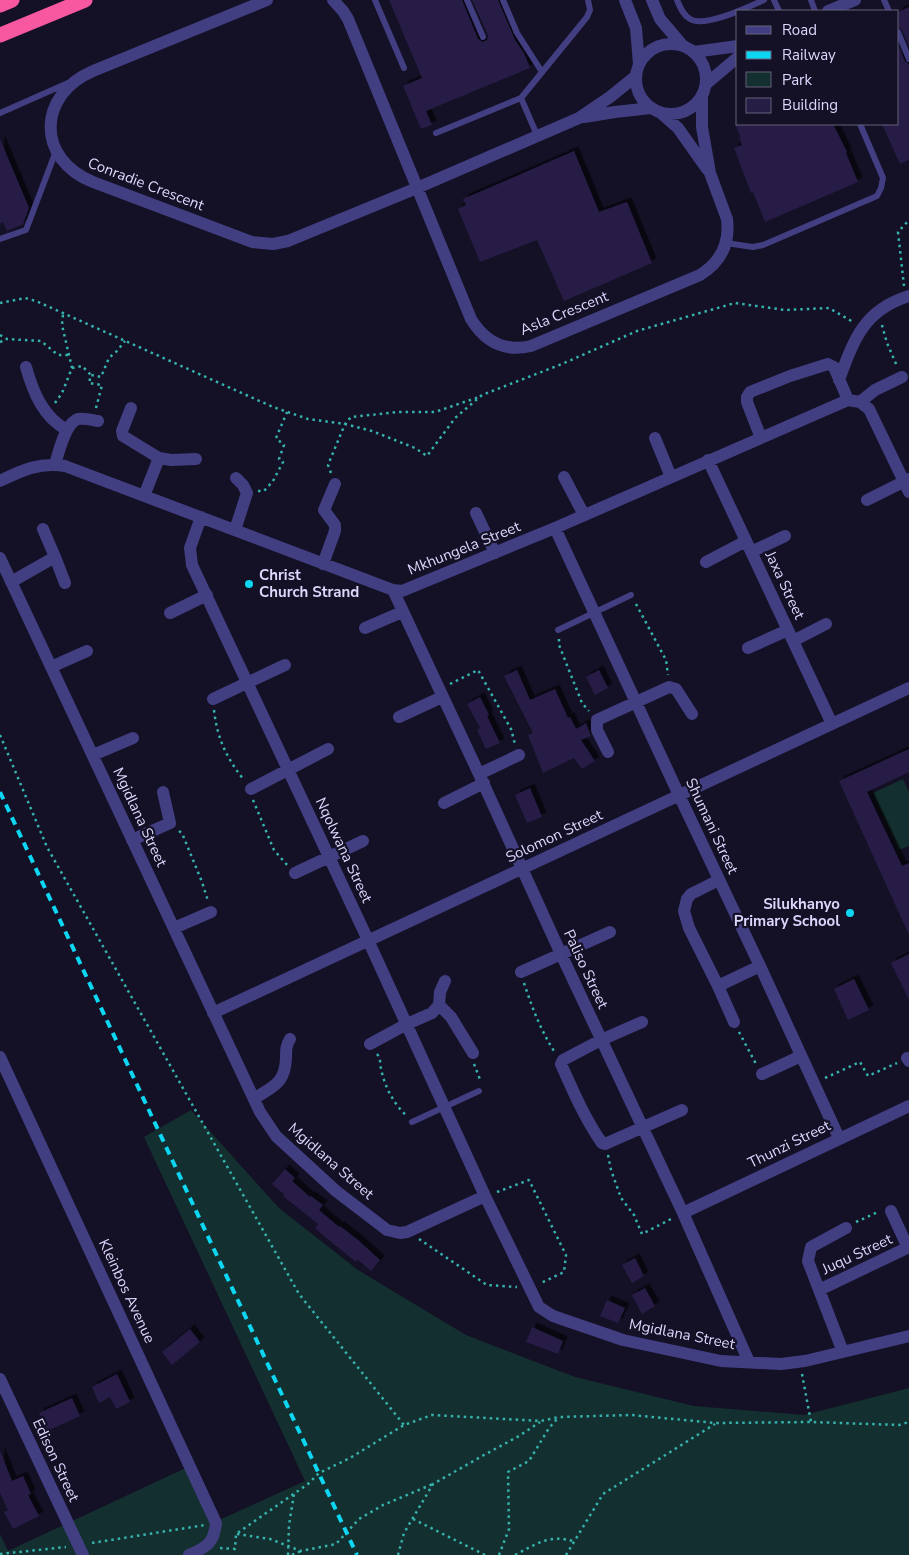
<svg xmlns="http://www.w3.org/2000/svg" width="909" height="1555" font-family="'Nunito Sans',sans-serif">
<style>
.green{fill:#142f2f}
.building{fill:#261d45;filter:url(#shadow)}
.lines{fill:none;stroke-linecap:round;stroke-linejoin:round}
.path{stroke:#36b2ad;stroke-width:2.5;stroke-dasharray:2.5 4;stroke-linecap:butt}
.lane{stroke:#423e82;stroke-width:6}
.street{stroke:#423e82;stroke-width:12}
.highway{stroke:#f758a0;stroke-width:15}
.rail{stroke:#0dd6f3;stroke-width:4;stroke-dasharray:8 6;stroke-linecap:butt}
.poi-dot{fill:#0dd6f3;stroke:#141025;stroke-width:2}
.labels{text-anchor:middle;stroke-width:4.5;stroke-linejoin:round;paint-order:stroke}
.street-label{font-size:15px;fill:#dcd7fd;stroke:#141025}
.poi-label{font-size:15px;font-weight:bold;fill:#dcd7fd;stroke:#141025;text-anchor:start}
</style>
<defs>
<filter id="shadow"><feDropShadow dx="4.5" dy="-4.5" stdDeviation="0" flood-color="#0009"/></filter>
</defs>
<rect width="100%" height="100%" fill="#141025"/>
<!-- green -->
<path class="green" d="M903,779L909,792V846L899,850L873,793Z
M191,1110L279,1208L358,1270L466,1335L575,1377L694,1406L804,1415L909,1388V1555H0V1534L8,1551L190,1466L217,1521L305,1481L144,1137Z"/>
<!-- building -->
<path class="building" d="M389,0H462L478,39L483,42L487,40L488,35L472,0H498L515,40L524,53L530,68L426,111L432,125L421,129L403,86L422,78Z
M909,7V46L902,30L898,27V12Z
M898,45L905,61L909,64V160L900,164L882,124H898Z
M735,124H833L847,152L846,153L858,182L765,222L753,192L751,193L734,148L742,145L739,138H741Z
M0,139L29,208L23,224L7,231L3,222L0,224Z
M574,151L599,212L627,202L652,263L564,301L537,240L480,262L458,209L466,205L463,199Z
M517,670L530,700L555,689L568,718L570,717L576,729L586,723L591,736L581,740L595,761L582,769L574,758L543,773L528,735L533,733L504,676Z
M599,670L608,688L595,695L586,677Z
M480,697L489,715L487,716L500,743L486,749L477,730L480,728L467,704Z
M909,749V772L867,792L902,866L909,863V935L839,781Z
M530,788L542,817L527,823L515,795Z
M909,954V1000L891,963Z
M854,979L869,1010L848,1020L834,989Z
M285,1169L295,1178L292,1181L310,1197L311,1196L323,1205L319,1210L339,1227L340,1226L358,1240L380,1260L371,1271L358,1260L356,1262L324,1236L315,1228L318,1224L283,1196L285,1195L272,1184Z
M635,1258L644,1276L632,1283L622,1265Z
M645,1288L655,1306L642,1314L632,1295Z
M607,1300L625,1308L618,1323L600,1316Z
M532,1327L563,1341L558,1354L526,1342Z
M190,1329L200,1342L172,1365L162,1352Z
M117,1374L130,1402L116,1409L110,1397L99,1403L92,1387Z
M72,1398L80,1416L47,1431L39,1413Z
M0,1451L12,1481L23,1476L31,1494L28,1495L39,1516L13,1529L4,1512L8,1510L0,1493Z"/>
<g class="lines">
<!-- path -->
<path class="path" d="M904,286L898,232L909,220
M0,303L25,298L36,301L273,407L308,419L345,424L372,431L415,448L427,456L455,418L482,395L562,364L637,331L735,303L785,310L829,308L853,322
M882,325L887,343L897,366
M0,335L7,339L41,341L58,355H68
M0,342L7,339
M72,368L82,366L91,375
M55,403L62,393L72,368L62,325L63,314
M96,408L102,385L89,383L91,375L101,377L109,358L117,351L125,341
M331,473L328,465L345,424L351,417L398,412H435L479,397
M258,491H264L273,481L283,462L279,459L284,445L276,438L287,412
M636,604L666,660L668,675
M559,639V645L582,703L589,711
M450,684L478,670L511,729L515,744
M214,710C217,738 227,759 244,780
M0,735L47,847L299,1294L404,1425
M253,800L274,850L288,866
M179,831L182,833L202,882L208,901
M524,983C532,1007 540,1029 554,1051
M739,1032L756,1064
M377,1054C381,1059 380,1064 381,1069C385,1087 393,1103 406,1115
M474,1064L481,1082
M825,1078L860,1062L868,1076L897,1063
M608,1155L611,1170L621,1198L634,1215L642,1234L673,1218
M497,1192L529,1180L566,1255L564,1272L541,1283
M856,1222L878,1212
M419,1239L487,1285L517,1287
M802,1374L811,1422
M413,1519L485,1555
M237,1534L270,1539L301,1551L336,1544L359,1519L383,1505L433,1484
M92,1543L205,1525
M220,1548L235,1549L236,1534L308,1484L319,1473L350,1458L404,1425L432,1415L541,1421L559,1417L631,1415L716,1423L811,1422L899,1425L909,1422
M0,1554L66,1547
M288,1555L289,1525L294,1494
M292,1555L301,1551
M398,1555L404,1533L433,1484L484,1455L519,1436L540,1422
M499,1555L509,1529L508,1472L529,1461L549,1428L558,1418
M515,1555C536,1544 551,1533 575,1542
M566,1555L603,1494L715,1424"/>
<!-- lane -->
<path class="lane" d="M375,0L404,68
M467,0L483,37
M503,0L517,33L542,72
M677,0C680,7 683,15 690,19C705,28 748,7 764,0
M774,0L779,11
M811,0L815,11
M884,0L889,11
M898,32L909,59
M0,113L68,83
M436,133L521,98
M537,135L521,98L587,17L590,10L588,0
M0,239L26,230L56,151
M726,243L753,247L763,245L877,196L881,188L883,178L860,124
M558,630L631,595
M412,1122L479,1091"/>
<!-- street -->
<path class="street" d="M267,0L93,71C37,95 36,159 93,182L252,242L273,244L288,241L417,188L579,118L610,97L636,76
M333,0L343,11L348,19L471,319C485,342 505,352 531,346L700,275C721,262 730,243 727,219L710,173L702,127V96
M625,0L636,28L639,64
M652,0L660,19L683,46
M828,11L855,0
M636 79a35 35 0 1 1 70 0a35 35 0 1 1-70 0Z
M694,52L738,46
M706,84L738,57
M661,113L678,128L707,169
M584,117L615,112L651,108
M26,367C33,392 43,417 67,430
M839,380C854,339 864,310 909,296
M860,402L875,390L902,377
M131,408L122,431L123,436L159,458L144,496
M655,438L671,477
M761,438L747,402V397L750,392L790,376L828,364L834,367L848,400
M159,458L171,460L196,459
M708,460L832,724
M55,464C59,452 65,423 78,419C84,418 92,420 98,421
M564,477L584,515
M0,481C22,470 40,462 65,466L393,590L402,591L555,528L848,400L860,402L869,409L909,492
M867,500L909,479
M476,513L495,553
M201,517L190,548L192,565L368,940L485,1196
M555,528L679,795L760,966L839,1138
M43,529L55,557
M235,530L247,493L243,485L236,478
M751,552L785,536
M0,558L260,1112L276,1136L336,1191L387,1230L400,1233L407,1232L485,1196L539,1307L553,1316L623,1340L721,1361L781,1364L805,1361L909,1336
M706,562L746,541
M323,564L335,531V525L324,510L335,484
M11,582L55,557L65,583
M393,590L479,774L561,954L683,1213L749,1362
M170,613L207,595
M365,628L402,612
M793,641L826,624
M748,648L788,630
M51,667L87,651
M213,699L285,665
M399,717L442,697
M608,752L597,730V720L669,687L676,689L692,714
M93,755L133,738
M479,774L519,755
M251,789L328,749
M444,803L484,783
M132,840L170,823L163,792
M295,873L363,841
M719,880L691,894L687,899L684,911L689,928L718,986L760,966
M174,928L211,912
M521,972L610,932
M718,986L734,1022
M439,1005L451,1017L473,1053
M213,1013L909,688
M642,1022L601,1040L563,1060L561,1064C573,1091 585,1119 602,1143L605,1144L682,1110
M370,1044L407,1024L432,1013L439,1005L440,992L445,981
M0,1057L216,1523C214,1543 207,1547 189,1555
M907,1058L909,1061
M762,1074L801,1056
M254,1099C273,1086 285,1084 286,1058C286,1050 286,1045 290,1039
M891,1211L908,1248
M683,1213L909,1106
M819,1290L909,1247
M843,1352L808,1261L811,1247L846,1228
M0,1379L83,1555"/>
<!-- highway -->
<path class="highway" d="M0,5L12,0
M0,35L85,0"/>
<!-- rail -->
<path class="rail" d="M0,792L357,1555"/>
</g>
<!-- markers -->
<g class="poi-dot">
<circle cx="249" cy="584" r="5"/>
<circle cx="850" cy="913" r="5"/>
</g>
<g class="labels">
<!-- street labels -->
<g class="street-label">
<text transform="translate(146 184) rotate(21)" y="5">Conradie Crescent</text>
<text transform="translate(564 313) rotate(-22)" y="5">Asla Crescent</text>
<text transform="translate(464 548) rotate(-22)" y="5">Mkhungela Street</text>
<text transform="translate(785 585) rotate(65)" y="5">Jaxa Street</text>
<text transform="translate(140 817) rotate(65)" y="5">Mgidlana Street</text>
<text transform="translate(712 826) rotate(65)" y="5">Shumani Street</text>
<text transform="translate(554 836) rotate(-25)" y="5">Solomon Street</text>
<text transform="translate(344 850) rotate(65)" y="5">Nqolwana Street</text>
<text transform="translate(586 969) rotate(65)" y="5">Paliso Street</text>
<text transform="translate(789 1144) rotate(-26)" y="5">Thunzi Street</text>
<text transform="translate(331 1161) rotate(41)" y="5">Mgidlana Street</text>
<text transform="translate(857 1254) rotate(-25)" y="5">Juqu Street</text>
<text transform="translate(127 1291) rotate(65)" y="5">Kleinbos Avenue</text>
<text transform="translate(682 1334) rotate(11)" y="5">Mgidlana Street</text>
<text transform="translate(56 1460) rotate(65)" y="5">Edison Street</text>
</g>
<!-- poi labels -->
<g class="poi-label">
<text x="259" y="580">Christ<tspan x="259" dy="17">Church Strand</tspan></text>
<text x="840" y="909" text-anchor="end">Silukhanyo<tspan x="840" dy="17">Primary School</tspan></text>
</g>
</g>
<!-- legend -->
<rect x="736" y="10" width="162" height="115" fill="#141025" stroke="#64607b"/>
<rect x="746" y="26" width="25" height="8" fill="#423e82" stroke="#64607b"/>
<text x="782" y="35" font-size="15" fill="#dcd7fd">Road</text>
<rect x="746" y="51" width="25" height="8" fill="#0dd6f3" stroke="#64607b"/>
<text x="782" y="60" font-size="15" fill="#dcd7fd">Railway</text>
<rect x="746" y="72" width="25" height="15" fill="#142f2f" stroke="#64607b"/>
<text x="782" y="85" font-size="15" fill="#dcd7fd">Park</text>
<rect x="746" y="98" width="25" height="15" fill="#261d45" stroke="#64607b"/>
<text x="782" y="110" font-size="15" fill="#dcd7fd">Building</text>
</svg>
